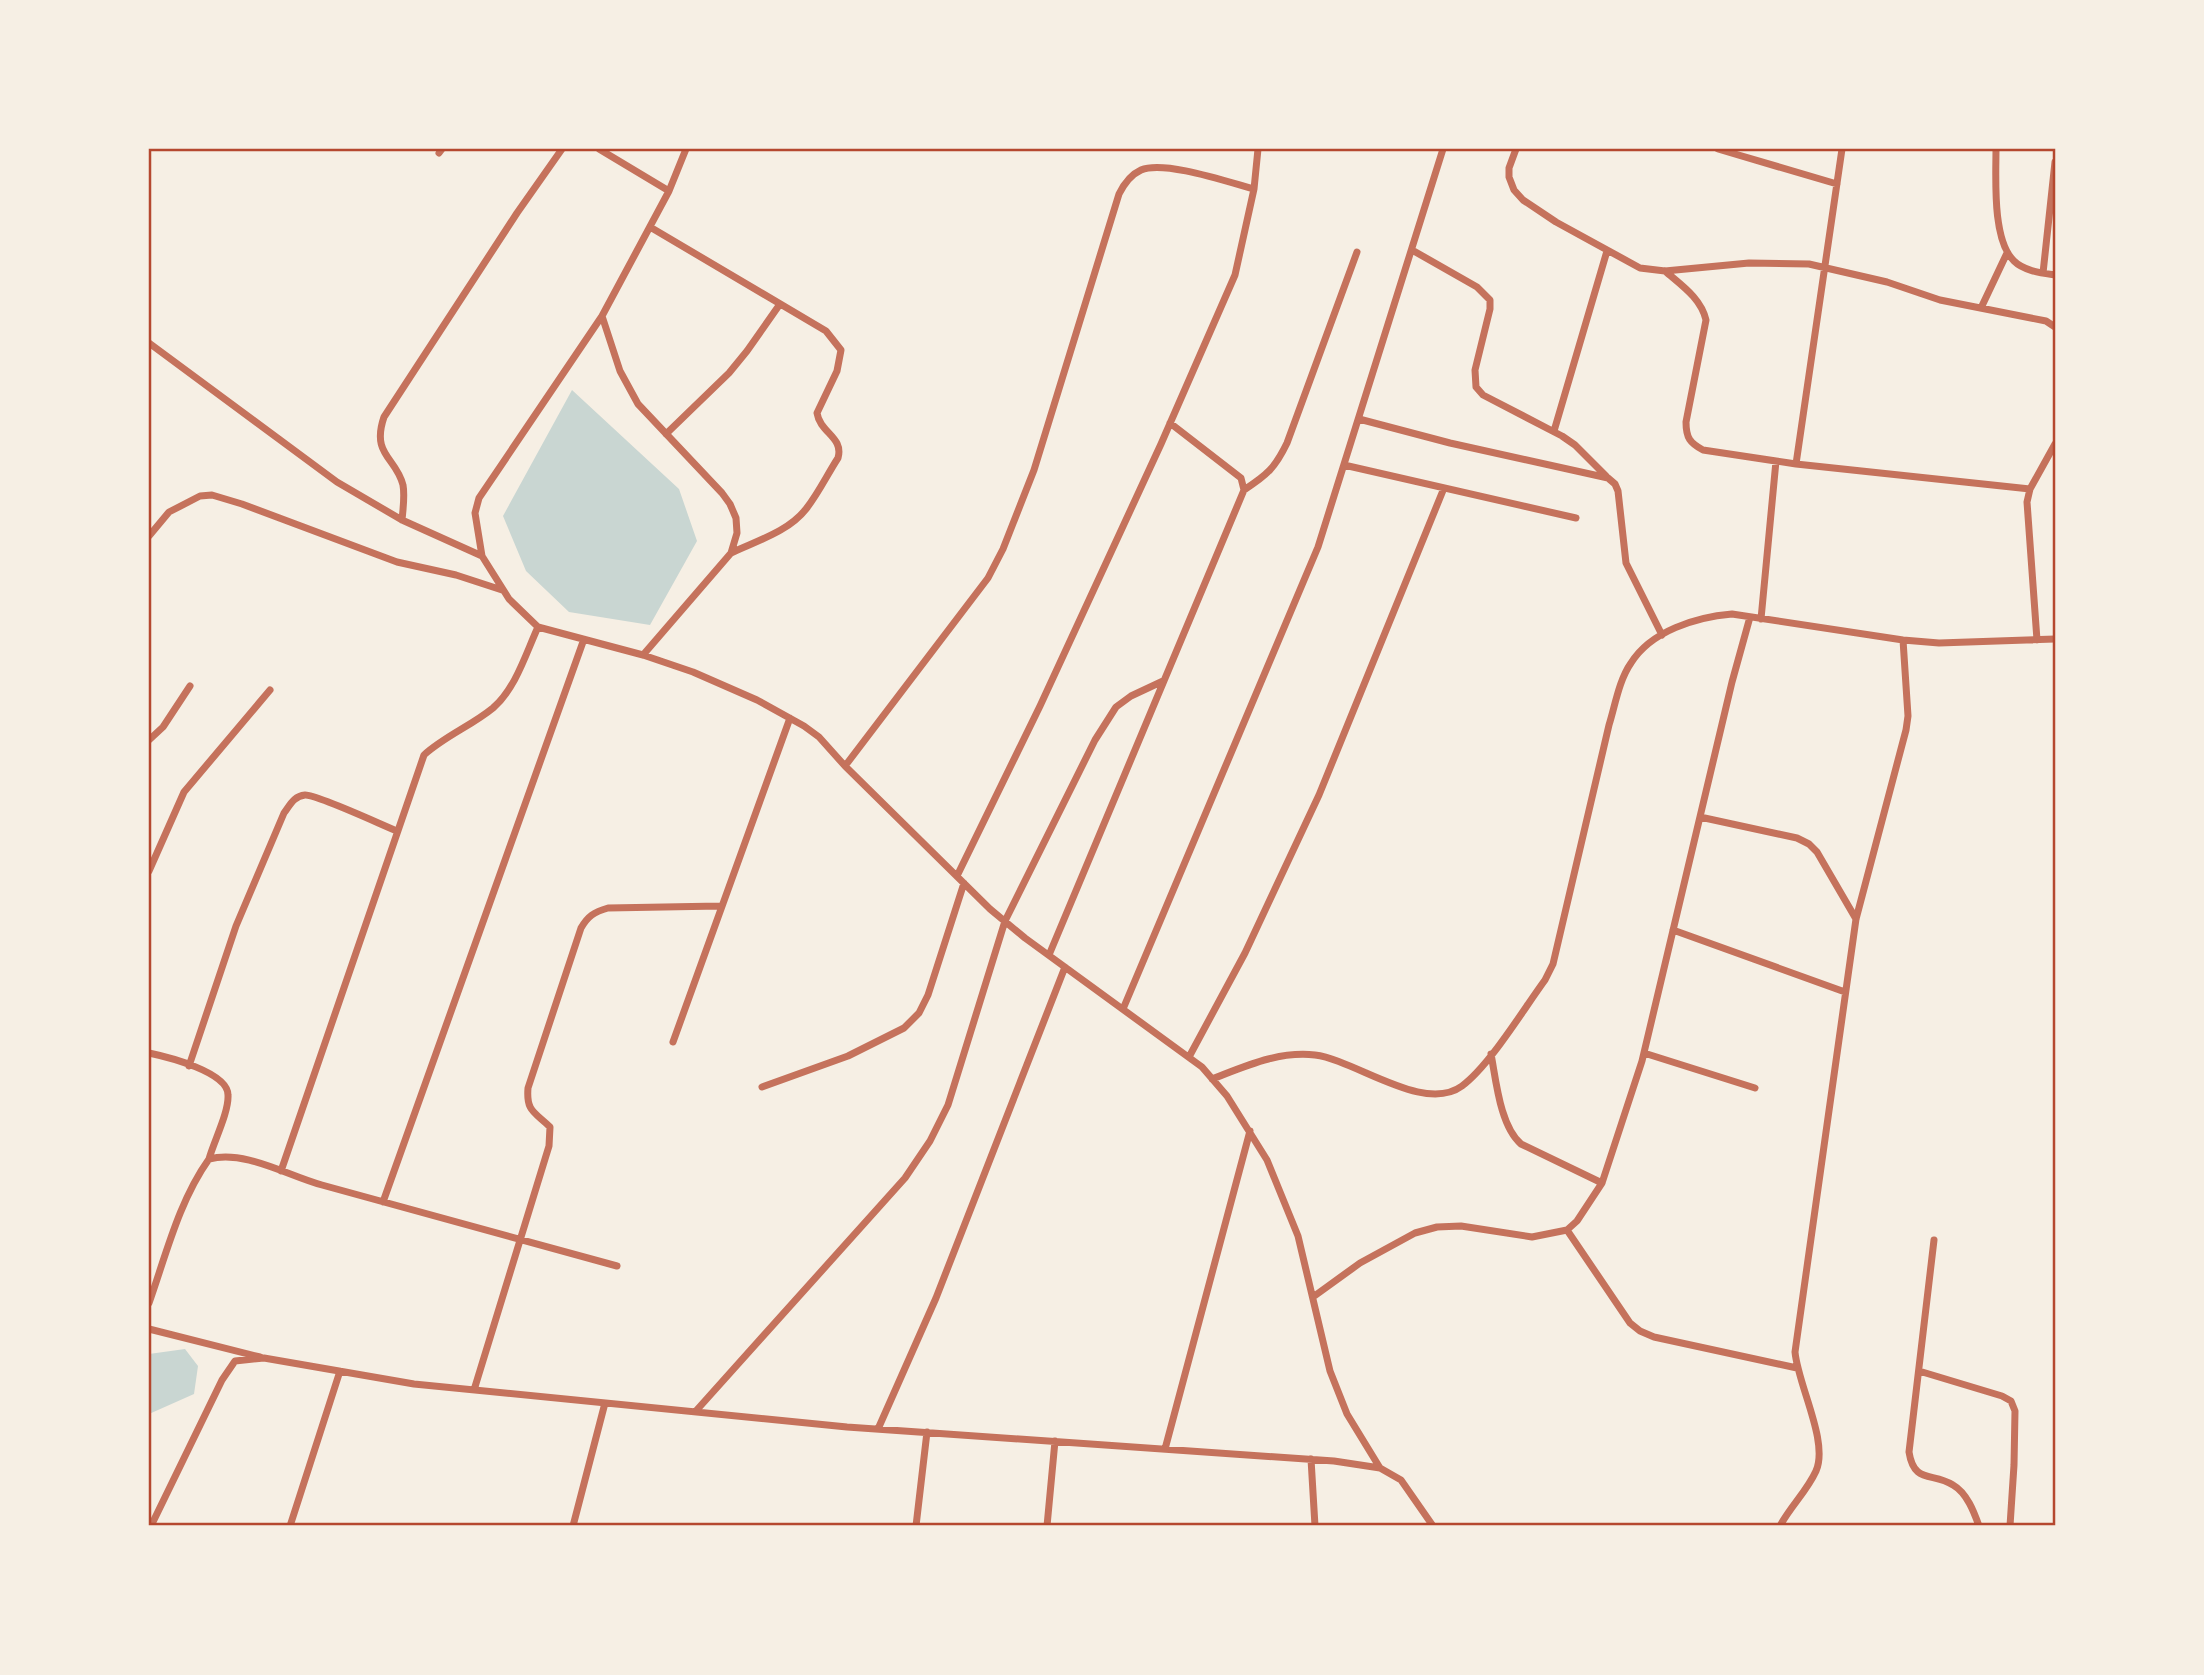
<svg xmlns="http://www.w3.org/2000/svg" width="2204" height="1675" font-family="Lora,serif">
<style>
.water{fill:#c9d6d2}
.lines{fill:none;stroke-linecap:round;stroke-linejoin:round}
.minor{stroke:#c5725c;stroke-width:7}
.neatline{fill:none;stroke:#b5482f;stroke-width:2.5}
</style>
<rect width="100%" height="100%" fill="#f6efe4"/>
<!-- water -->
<path class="water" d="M572,390L679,489L697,541L650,625L569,612L526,571L503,516Z
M185,1349L198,1366L194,1394L149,1414V1354Z"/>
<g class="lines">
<!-- minor -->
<path class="minor" d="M599,149L669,191
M686,149L669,191L602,316L479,498L475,513L482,556L509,599L538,627L643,655L693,672L757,700L804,726L819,737L845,766L990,909L1025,938L1202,1067L1227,1096L1267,1160L1298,1236L1330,1371L1347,1414L1380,1468
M1516,149L1509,168V177L1514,190L1523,200L1556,222L1640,268L1665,271L1749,263L1809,264L1887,282L1940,300L2046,321L2055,327
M1718,149L1837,184
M1996,149C1996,178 1992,240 2014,261C2024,271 2042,273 2055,275
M439,153L442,149
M650,227L826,331L841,350L837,371L817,413C820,433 844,437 838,458C827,475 818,494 806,509C788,532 756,541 731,553
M1412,250L1477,287L1490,300V309L1475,370L1476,387L1483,395L1562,436L1575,445L1606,476
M1665,271C1681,285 1701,298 1706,320L1686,422C1686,438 1690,443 1703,450L1796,464L2030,489
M2043,273L2055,162
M1981,308L2007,253
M602,316L620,371L638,404L722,493L730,504L736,518L737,533L731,553L643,655
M149,343L337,482L402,520L482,556
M1359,419L1450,443L1608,478L1615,484L1618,491L1626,563L1662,635
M1554,431L1607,251
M666,434L729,373L747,351L780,304
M1796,464L1842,149
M1344,465L1576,518
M1244,490C1267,475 1275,468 1287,443L1357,252
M402,520C403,509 405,496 403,485C396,457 371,455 384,417L517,213L562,149
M149,536L169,512L200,496L212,495L242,504L397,562L456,575L502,590
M1761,619L1776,461
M2037,640L2027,502L2030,489L2055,444
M149,740L163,727L190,686
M845,766L988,578L1003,549L1034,470L1119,194C1124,184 1130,175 1141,170C1164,160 1228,182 1254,189
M1700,817L1797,838L1809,844L1817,852L1856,919
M149,871L184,792L270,690
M957,876L1040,706L1161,444L1235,275L1254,189L1258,149
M1673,930L1845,992
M1049,955L1244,490L1241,478L1170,423
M1123,1009L1318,547L1443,149
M673,1042L790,718
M149,1053C168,1057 228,1072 228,1095C229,1112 214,1141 209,1159
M1644,1053L1755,1088
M1491,1054C1496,1080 1500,1126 1521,1144L1602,1183
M1189,1057L1245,953L1319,795L1444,488
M189,1066L236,926L284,813C290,805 294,796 305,795C316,794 382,825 397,831
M1212,1079C1246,1066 1278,1051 1315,1055C1356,1060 1424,1114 1462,1086C1490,1065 1523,1010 1545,980L1553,964L1609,725C1615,706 1619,680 1631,663C1651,631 1696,617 1732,614L1903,640L1939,643L2055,639
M762,1087L848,1056L904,1028L919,1013L928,995L964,883
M281,1171L424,755C445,736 471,726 493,708C516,688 526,653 538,627
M383,1202L584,639
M1567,1230L1630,1323L1640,1331L1654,1337L1797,1368
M1934,1240L1909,1452C1914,1484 1932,1472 1953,1485C1967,1493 1974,1512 1979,1526
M1313,1297L1360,1263L1415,1233L1437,1227L1461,1226L1532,1237L1567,1230L1577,1221L1602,1183L1642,1061L1732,682L1750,617
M149,1303C166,1255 179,1201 209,1159C246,1150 286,1175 322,1185C420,1212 518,1239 617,1266
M149,1329L260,1357
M1919,1371L2002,1396L2011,1401L2015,1411L2014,1465L2010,1526
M474,1390L549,1146L550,1127C535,1112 526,1112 528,1088L581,928C588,916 594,912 608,908L720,906
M695,1412L905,1178L930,1141L948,1105L1005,921L1095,740L1116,707L1131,696L1163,681
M878,1429L936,1298L1065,967
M1165,1449L1250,1131
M1311,1459L1315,1526
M151,1526L222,1380L235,1361L264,1358L414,1384L847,1427L1334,1461L1380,1468L1401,1480L1433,1526
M290,1526L340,1371
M573,1526L605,1403
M916,1526L927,1432
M1047,1526L1055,1441
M1780,1526C1790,1507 1807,1491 1816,1471C1829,1442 1798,1385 1795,1352L1856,919L1906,730L1908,716L1903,640"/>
</g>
<!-- border -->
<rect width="2204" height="1675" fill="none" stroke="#f6efe4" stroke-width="301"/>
<rect x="150" y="150" width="1904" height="1374" class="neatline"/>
</svg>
